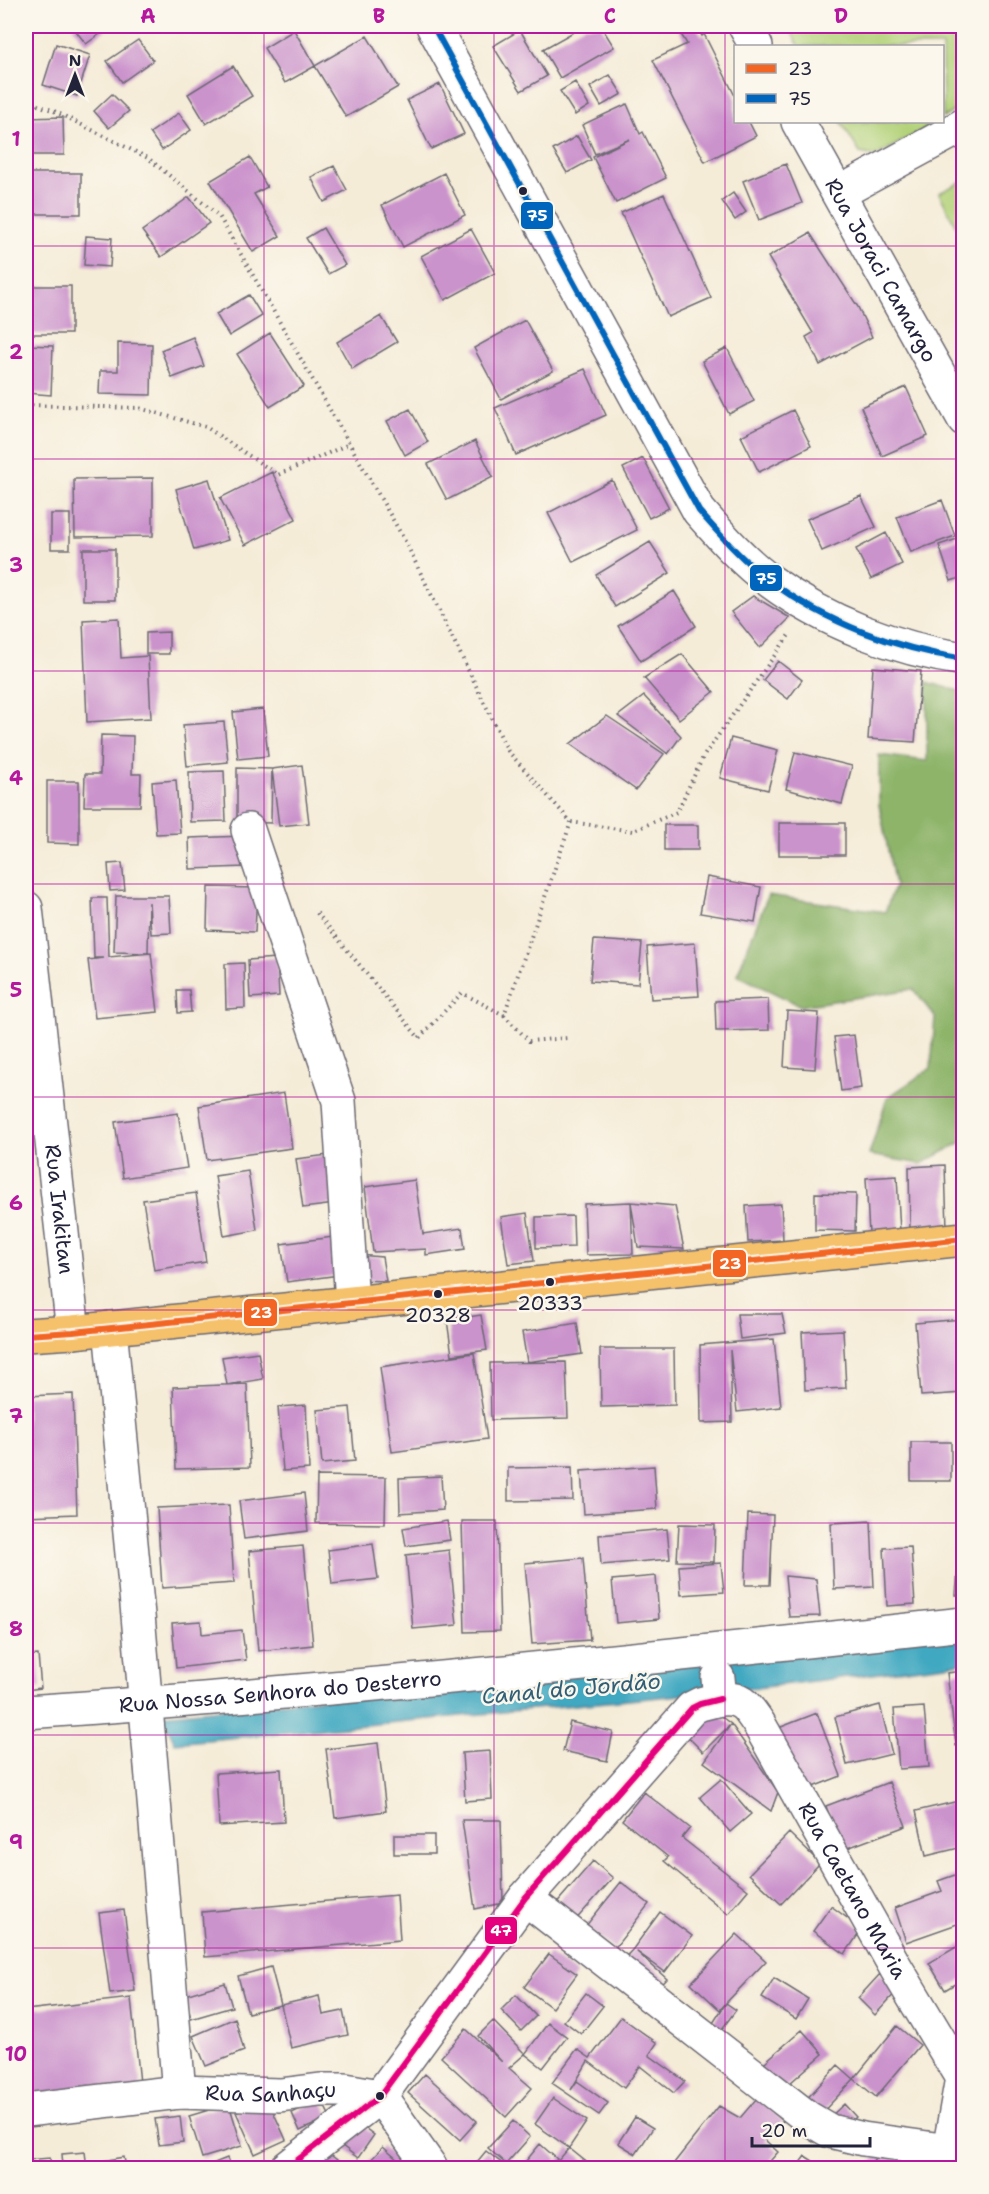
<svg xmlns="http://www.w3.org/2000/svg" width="989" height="2194" font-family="'Shantell Sans',sans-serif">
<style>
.green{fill:#b2d279;stroke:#6a7a5a;stroke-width:1.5}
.forest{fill:#8db469;stroke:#586b52;stroke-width:1.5}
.water{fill:#41a8c1;stroke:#32657e;stroke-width:1.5}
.building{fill:#cb93cc}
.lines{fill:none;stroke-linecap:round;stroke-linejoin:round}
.minor-casing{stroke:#6c6972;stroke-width:36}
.major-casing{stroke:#6c6972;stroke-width:36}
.path{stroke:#6c6972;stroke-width:4;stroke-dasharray:1.5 4.5;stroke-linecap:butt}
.minor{stroke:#fff;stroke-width:33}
.major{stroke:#f5c16b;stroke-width:33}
.bus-1-casing{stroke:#fbf7ec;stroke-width:10}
.bus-2-casing{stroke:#fbf7ec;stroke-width:10}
.bus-3-casing{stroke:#fbf7ec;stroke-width:10}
.bus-1{stroke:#f26522;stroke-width:6}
.bus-2{stroke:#0065bd;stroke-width:6}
.bus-3{stroke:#e5007d;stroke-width:6}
.grid{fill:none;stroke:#b5179e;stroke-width:1.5;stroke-opacity:0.55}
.bus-dot{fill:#22223b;stroke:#fbf7ec;stroke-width:2}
.labels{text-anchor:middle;stroke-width:5;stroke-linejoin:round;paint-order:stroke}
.bus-label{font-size:20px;fill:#22223b;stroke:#fbf7ec}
.street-label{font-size:21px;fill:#22223b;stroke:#fbf7ec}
.water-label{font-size:22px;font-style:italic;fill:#305e77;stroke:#fbf7ec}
.line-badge{stroke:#fbf7ec;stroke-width:2}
.badge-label{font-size:16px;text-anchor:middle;font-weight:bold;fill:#fff}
.neatline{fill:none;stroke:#b5179e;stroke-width:2}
.grid-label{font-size:20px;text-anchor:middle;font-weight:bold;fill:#b5179e}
</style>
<rect width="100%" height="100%" fill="#fbf7ec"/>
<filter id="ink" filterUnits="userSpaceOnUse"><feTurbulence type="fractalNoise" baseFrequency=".0167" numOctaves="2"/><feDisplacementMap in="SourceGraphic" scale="12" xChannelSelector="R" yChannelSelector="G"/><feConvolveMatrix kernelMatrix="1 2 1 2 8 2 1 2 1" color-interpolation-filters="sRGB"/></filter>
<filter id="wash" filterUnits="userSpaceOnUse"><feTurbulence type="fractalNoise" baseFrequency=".008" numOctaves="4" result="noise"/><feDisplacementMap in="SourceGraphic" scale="24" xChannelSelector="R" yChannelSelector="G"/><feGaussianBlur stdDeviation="1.35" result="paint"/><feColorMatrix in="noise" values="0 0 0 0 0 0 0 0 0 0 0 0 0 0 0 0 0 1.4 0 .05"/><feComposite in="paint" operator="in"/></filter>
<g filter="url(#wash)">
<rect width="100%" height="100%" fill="#f5ecd8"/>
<!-- green -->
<path class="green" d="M788,26H963V105L943,118L942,46H799Z
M841,122H937L876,156L860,153Z
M963,181V240L939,193Z"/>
<!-- forest -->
<path class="forest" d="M927,682L963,692L964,1141L921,1164L869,1155L887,1098L931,1068L935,1017L913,989L801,1006L737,975L768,895L885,912L895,885L879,805V755L927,761Z"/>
<!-- water -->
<path class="water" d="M963,1633V1663L756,1688L175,1743L162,1715Z"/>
<g id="blocks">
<!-- building -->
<path class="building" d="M72,26H111L86,44Z
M584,26H601L614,47L560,78L543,49Z
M676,26H696L702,36L704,34L735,96V122H749L756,136L705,162L653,60L687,44Z
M294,30L315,66L367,36L398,87L346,117L315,66L285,83L264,48Z
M520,30L547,76L521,91L493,46Z
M138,40L153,60L122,82L107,61Z
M56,44L90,55L77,96L43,85Z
M233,66L252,96L206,124L188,94Z
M610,75L622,94L601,106L590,87Z
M575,82L589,106L575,115L560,91Z
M440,84L464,134L431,149L407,100Z
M112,94L129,111L109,128L94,111Z
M627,104L640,134L643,132L666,178L616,203L593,157L630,139L595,154L582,125Z
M179,113L191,130L162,150L150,133Z
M63,117L64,155H26V118Z
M577,136L591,160L567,173L553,150Z
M250,157L267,187L254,194L280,236L253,252L210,181Z
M786,164L802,203L759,220L743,181Z
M334,166L347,190L324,202L311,177Z
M26,173H81V214H26Z
M444,173L465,215L403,247L382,205Z
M733,193L746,212L735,220L722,201Z
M664,194L711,298L668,317L621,213Z
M189,197L209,223L161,257L142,231Z
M323,228L345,265L328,274L306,238Z
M471,229L495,273L445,300L421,256Z
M810,233L858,307L872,337L820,365L806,337L813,333L768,257Z
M86,236L112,238L110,267L84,265Z
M26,286H71V334H26Z
M249,295L262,316L229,336L216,314Z
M381,316L397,342L352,369L337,342Z
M525,320L553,371L501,399L474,348Z
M270,333L304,386L270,407L237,354Z
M193,337L204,366L172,378L161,350Z
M118,343L152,344L151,395L99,394L100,371H118Z
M26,345L53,346L51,395L26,393Z
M727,348L754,401L729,414L702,361Z
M585,369L606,415L516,455L495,408Z
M906,387L928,436L882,456L861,407Z
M410,409L428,442L405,455L387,421Z
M793,410L811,446L759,472L741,436Z
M475,441L493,477L447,500L428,464Z
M643,458L669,508L649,518L623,468Z
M272,472L296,519L245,545L220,498Z
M153,478V536L75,537L74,479Z
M209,479L228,540L194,550L176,489Z
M612,480L637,530L573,562L548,513Z
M861,496L876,527L822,551L807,519Z
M942,500L955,536L911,552L897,517Z
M51,514H70V549H51Z
M886,533L902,564L871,579L856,549Z
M963,537V577L951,581L939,545Z
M650,542L670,573L615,607L596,575Z
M83,549H115V600H83Z
M674,591L696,626L641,661L618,626Z
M753,596L790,618L760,648L731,612Z
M119,618L121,658L148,656L151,718L87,722L83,620Z
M169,632V654H146V633Z
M682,654L714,692L679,719L644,678Z
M778,661L802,680L788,699L763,680Z
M873,667L921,671L915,742L868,739Z
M644,696L681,736L668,754L618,716Z
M263,709L268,756L238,759L233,712Z
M607,716L664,754L636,790L570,744Z
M224,722L228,762L187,766L183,725Z
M101,735L133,736L132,774H141L140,806H84L85,774H100Z
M731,738L778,750L768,790L720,778Z
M795,752L852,766L842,804L786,789Z
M302,765L309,823L279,826L272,769L271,823L237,822V768L272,769Z
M224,771L226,821L190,822L189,772Z
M176,780L180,833L156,834L152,782Z
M47,781H79V844L47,843Z
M779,823H845V855H779Z
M664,825H698V850H664Z
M244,836L245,867L190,869L189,838Z
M122,863L125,890L110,891L108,864Z
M707,877L761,887L755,922L700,913Z
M208,887L257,888L255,932L207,930Z
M116,896H169L171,933L151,934L149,902L148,953L114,952Z
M92,898H107L109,957L151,953L158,1012L95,1018L88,960L104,958H94Z
M594,940L642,943L638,984L590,981Z
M695,943L699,996L651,999L647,947Z
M277,958L279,996L250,998L248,960Z
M244,963L245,1008L226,1009L225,964Z
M177,990H189L191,1012L178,1013Z
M768,999L769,1030L716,1031L715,1001Z
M787,1011L819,1013L815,1069L784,1067Z
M854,1035L861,1088L841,1091L834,1037Z
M284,1093L292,1148L207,1160L199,1106Z
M178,1113L187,1168L123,1178L115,1122Z
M328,1155L335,1204L303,1208L296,1159Z
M945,1165L947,1229L910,1230L909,1167Z
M248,1171L257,1230L224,1236L215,1176Z
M897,1176L900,1232L869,1234L866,1178Z
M415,1180L423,1234L462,1228L465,1249L426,1255V1249L373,1252L365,1187Z
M196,1193L206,1262L154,1270L143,1200Z
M815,1193L856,1194L855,1231L815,1230Z
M631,1202L633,1254L586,1255L584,1204L631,1202L675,1206L684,1249L638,1247Z
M781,1204L783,1240L748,1242L746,1206Z
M527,1213L534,1261L508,1264L501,1217Z
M573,1216L574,1247L536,1248V1217Z
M333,1237L339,1275L287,1282L281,1244Z
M358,1255L382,1257L386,1281L357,1280Z
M737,1314H782L786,1333L740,1339Z
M481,1315L487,1350L452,1355L447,1320Z
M963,1319V1393L921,1396L915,1323Z
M577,1323L582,1354L527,1362L522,1332Z
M843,1330L846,1388L805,1390L802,1332Z
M774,1339L781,1407L737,1412L730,1350L732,1422L701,1423L700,1345Z
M600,1349H674L675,1405L601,1407Z
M258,1352L263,1379L227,1385L222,1357Z
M474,1353L487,1439L392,1452L380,1367Z
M566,1362L568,1418L491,1420L490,1363Z
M247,1384L250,1467L176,1469L173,1387Z
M73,1394L77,1514L26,1516V1396Z
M306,1405L309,1469L283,1471L278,1407Z
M350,1407L355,1461L322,1464L317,1410Z
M911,1442H951V1481H911Z
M654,1466L657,1509L584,1514L581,1471Z
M572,1467L573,1500L508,1501V1468Z
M317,1476L386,1477L385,1524L316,1523Z
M441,1476L443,1510L400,1513L399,1478Z
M304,1493L308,1531L244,1539L239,1501Z
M229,1505L234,1583L162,1588L157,1508Z
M748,1514L773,1515L770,1585H745Z
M447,1521L450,1540L406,1546L403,1528Z
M462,1521H497L500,1631L465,1632Z
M871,1521L874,1587L834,1589L831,1523Z
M679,1524L715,1525L714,1562L677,1561Z
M667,1529L670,1559L601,1565L599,1535Z
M373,1544L378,1579L332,1584L328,1550Z
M303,1546L313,1645L258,1651L249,1551Z
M911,1547L915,1604L887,1606L884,1548Z
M449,1550L457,1625L413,1629L406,1555Z
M959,1552H963V1596L956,1595Z
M583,1558L590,1640L532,1644L525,1563Z
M721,1563L724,1592L681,1595L679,1566Z
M656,1576L659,1619L616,1623L612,1580Z
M785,1576L816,1579L820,1616L789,1617Z
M201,1621L202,1634L242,1630L246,1660L176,1668L172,1623Z
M38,1655L41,1688L26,1690V1656Z
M963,1671V1745L956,1746L947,1673Z
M880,1705L892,1754L847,1765L835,1717Z
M707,1706L731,1724L778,1792L771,1811L704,1762L731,1724L703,1752L685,1734Z
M924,1707L929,1767L899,1769L894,1709Z
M817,1713L841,1776L800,1792L776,1729Z
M570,1722L613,1732L607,1761L563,1751Z
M378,1743L386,1811L335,1818L326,1749Z
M490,1751L492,1799L465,1801L462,1753Z
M281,1769L284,1822L219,1826L216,1773Z
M721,1779L751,1814L730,1832L700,1797Z
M889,1782L906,1826L842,1850L826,1806Z
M644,1792L690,1828L682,1838L748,1890L728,1914L664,1861L668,1857L622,1820Z
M963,1800V1847L926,1856L916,1811Z
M462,1820H501L503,1903L475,1909Z
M789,1833L820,1863L781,1904L749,1874Z
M394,1835H434V1854H394Z
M593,1861L613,1878L573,1923L554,1906Z
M963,1872V1922L906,1942L895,1908L942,1891L938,1881Z
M621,1882L649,1904L614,1949L585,1927Z
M397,1895L400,1940L205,1957L202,1912Z
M831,1906L862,1929L845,1954L813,1931Z
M124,1910L135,1991L110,1994L99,1913Z
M660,1912L692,1936L665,1972L636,1951L667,1979L652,1995L618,1965L633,1949Z
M737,1934L766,1961L726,2003L736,2010L722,2029L713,2023L726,2003L720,2010L691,1983Z
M963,1943V1979L945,1990L929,1963Z
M549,1954L577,1974L552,2008L524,1987Z
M271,1967L281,2005L248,2013L238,1976Z
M880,1974L898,1990L875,2015L858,1998Z
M774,1978L808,1999L796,2019L762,1998Z
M225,1983L232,2007L191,2019L185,1995Z
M586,1993L603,2006L581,2034L564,2021Z
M516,1995L536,2016L521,2031L501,2010Z
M319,1996L323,2015L343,2011L348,2035L291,2048L281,2005Z
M131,1998L141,2092L26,2105V2010Z
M621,2017L657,2043L649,2055L685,2081L674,2093L640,2066L624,2088L588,2061L571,2090L577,2081L608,2103L599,2115L552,2083L577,2049L590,2058Z
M235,2018L244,2051L206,2066L193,2036Z
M493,2021L525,2054L509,2068L532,2088L506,2117L441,2057L466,2029L502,2062L478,2036Z
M548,2023L567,2037L543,2068L525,2054Z
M897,2026L920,2045L876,2097L854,2079L817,2118L802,2104L838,2065L854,2079Z
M802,2030L823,2054L782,2090L758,2068Z
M425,2074L477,2121L460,2140L408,2093Z
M267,2098L286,2140L255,2154L236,2112Z
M553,2098L587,2121L569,2148L535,2124Z
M757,2098L783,2121L765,2140L778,2152L764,2168H717L708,2162L703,2168H670L719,2106L740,2118Z
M321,2099L330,2117L300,2131L292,2113Z
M229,2104L242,2146L202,2158L189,2116Z
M844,2104L856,2117L841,2132L829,2118Z
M180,2116L183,2142L159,2145L155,2119Z
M635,2117L653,2128L636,2154L618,2143Z
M513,2121L530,2137L506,2164L488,2148Z
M357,2122L374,2135L358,2158L341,2145Z
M540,2144L557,2159L549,2168H523L521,2167Z
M383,2147L407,2168H368L365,2166Z
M569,2148L590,2165L588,2168H566L557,2162Z
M883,2150L903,2168H866Z
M486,2151L508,2168H472Z
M85,2152L87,2168H63L62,2154Z
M328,2153L345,2166L343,2168H316Z
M805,2156L824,2168H796Z
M124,2157L126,2168H102L101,2161Z
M50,2158L51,2168H26V2160Z
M227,2158L231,2168H202Z"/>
</g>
</g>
<g filter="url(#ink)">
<use href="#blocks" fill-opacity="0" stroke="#6c6972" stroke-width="1.5"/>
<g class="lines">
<!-- minor casing -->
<g class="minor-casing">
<g id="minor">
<path d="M433,26L699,511C721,536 743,561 770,581C825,622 896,649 964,659"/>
<path d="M745,26L756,46"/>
<path id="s1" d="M798,122L964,419"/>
<path d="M839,193L964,125"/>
<path d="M248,830L339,1101L352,1303"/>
<path id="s2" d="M26,908L73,1332"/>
<path d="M110,1328L138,1615L179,2092"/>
<path id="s3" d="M718,1678L720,1699C743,1697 747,1707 759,1724L896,1968L962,2078L949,2151"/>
<path id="s4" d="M26,1712C339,1691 651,1658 964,1624"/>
<path d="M525,1898L808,2118L830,2131L863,2139L949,2151L964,2162"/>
<path id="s5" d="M26,2110L179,2092L280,2095L320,2090H345L380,2096L431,2168"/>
<path d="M287,2168L380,2096L525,1898L692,1708L700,1704L720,1699"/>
</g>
</g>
<!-- major casing -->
<g class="major-casing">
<path id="major" d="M26,1335L73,1332L964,1239"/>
</g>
<!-- path -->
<path class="path" d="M26,101L52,110L148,158L219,216L404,539L508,751L571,822L632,831L677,812L703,757L789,635
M26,405L139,408L206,427L278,475L349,444
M317,913L419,1038L462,993L504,1015L571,822
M504,1015L529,1041L568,1038"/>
<!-- minor -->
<use href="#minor" class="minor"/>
<!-- major -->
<use href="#major" class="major"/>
<!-- bus-1 casing -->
<g class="bus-1-casing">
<path id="bus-1" d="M26,1335L73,1332L964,1239"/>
</g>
<!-- bus-2 casing -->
<g class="bus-2-casing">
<path id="bus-2" d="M433,26L699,511C721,536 743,561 770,581C825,622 896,649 964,659"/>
</g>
<!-- bus-3 casing -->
<g class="bus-3-casing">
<path id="bus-3" d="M287,2168L380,2096L525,1898L692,1708L700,1704L720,1699"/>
</g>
<!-- bus-1 -->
<use href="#bus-1" class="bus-1"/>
<!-- bus-2 -->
<use href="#bus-2" class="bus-2"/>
<!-- bus-3 -->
<use href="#bus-3" class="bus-3"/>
</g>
</g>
<!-- grid -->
<path class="grid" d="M264,26V2168M494,26V2168M725,26V2168M26,246H964M26,459H964M26,671H964M26,884H964M26,1097H964M26,1310H964M26,1523H964M26,1735H964M26,1948H964"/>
<!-- markers -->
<g class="bus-dot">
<circle cx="523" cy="191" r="5"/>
<circle cx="550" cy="1282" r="5"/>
<circle cx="438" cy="1294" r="5"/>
<circle cx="380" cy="2096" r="5"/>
</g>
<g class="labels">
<!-- bus labels -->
<g class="bus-label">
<text x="550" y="1310">20333</text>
<text x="438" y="1322">20328</text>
</g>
<!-- street labels -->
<g class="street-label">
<text dy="7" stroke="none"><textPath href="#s1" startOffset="170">Rua Joraci Camargo</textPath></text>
<text dy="7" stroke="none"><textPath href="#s2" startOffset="303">Rua Irakitan</textPath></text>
<text dy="7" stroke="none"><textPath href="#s4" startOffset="255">Rua Nossa Senhora do Desterro</textPath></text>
<text dy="7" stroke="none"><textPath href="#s3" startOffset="262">Rua Caetano Maria</textPath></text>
<text dy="7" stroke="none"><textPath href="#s5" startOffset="246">Rua Sanhaçu</textPath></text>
</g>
<!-- water labels -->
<g class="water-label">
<text transform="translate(571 1688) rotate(-5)" y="8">Canal do Jordão</text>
</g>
</g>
<g class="line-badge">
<rect x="520" y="201" width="34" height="29" rx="6" fill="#0065bd"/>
<rect x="749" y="564" width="34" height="28" rx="6" fill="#0065bd"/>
<rect x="712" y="1249" width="35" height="29" rx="6" fill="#f26522"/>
<rect x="243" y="1298" width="35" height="29" rx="6" fill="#f26522"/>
<rect x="484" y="1916" width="34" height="29" rx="6" fill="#e5007d"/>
</g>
<g class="badge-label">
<text x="537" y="221">75</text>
<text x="766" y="584">75</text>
<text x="730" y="1269">23</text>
<text x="261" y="1318">23</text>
<text x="501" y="1936">47</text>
</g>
<!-- margin -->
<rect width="989" height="2194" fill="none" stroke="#fbf7ec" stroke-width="66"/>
<!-- legend -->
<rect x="734" y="45" width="210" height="78" fill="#fbf7ec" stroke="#a4a2a5" stroke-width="1.5"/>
<rect x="746" y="64" width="30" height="9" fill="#f26522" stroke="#a4a2a5" stroke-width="1.5"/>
<text x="788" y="75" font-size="18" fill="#22223b">23</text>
<rect x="746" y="94" width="30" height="9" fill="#0065bd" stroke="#a4a2a5" stroke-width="1.5"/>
<text x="788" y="105" font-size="18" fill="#22223b">75</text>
<!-- north arrow -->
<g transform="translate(75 75)" stroke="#fbf7ec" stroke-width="4.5" paint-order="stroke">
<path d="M0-4.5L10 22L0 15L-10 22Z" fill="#22223b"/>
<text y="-9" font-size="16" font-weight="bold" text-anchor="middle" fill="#22223b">N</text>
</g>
<!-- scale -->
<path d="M752 2137v9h118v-9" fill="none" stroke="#22223b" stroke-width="3"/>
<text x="761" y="2137" font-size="18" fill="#22223b" stroke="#fbf7ec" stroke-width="4.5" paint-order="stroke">20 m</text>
<rect x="33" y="33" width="923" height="2128" class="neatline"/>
<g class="grid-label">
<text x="148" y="23">A</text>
<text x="379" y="23">B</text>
<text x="610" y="23">C</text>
<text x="841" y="23">D</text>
<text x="16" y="146">1</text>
<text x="16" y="359">2</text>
<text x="16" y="572">3</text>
<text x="16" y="785">4</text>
<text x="16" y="997">5</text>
<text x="16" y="1210">6</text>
<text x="16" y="1423">7</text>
<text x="16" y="1636">8</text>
<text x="16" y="1849">9</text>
<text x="16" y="2061">10</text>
</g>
</svg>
